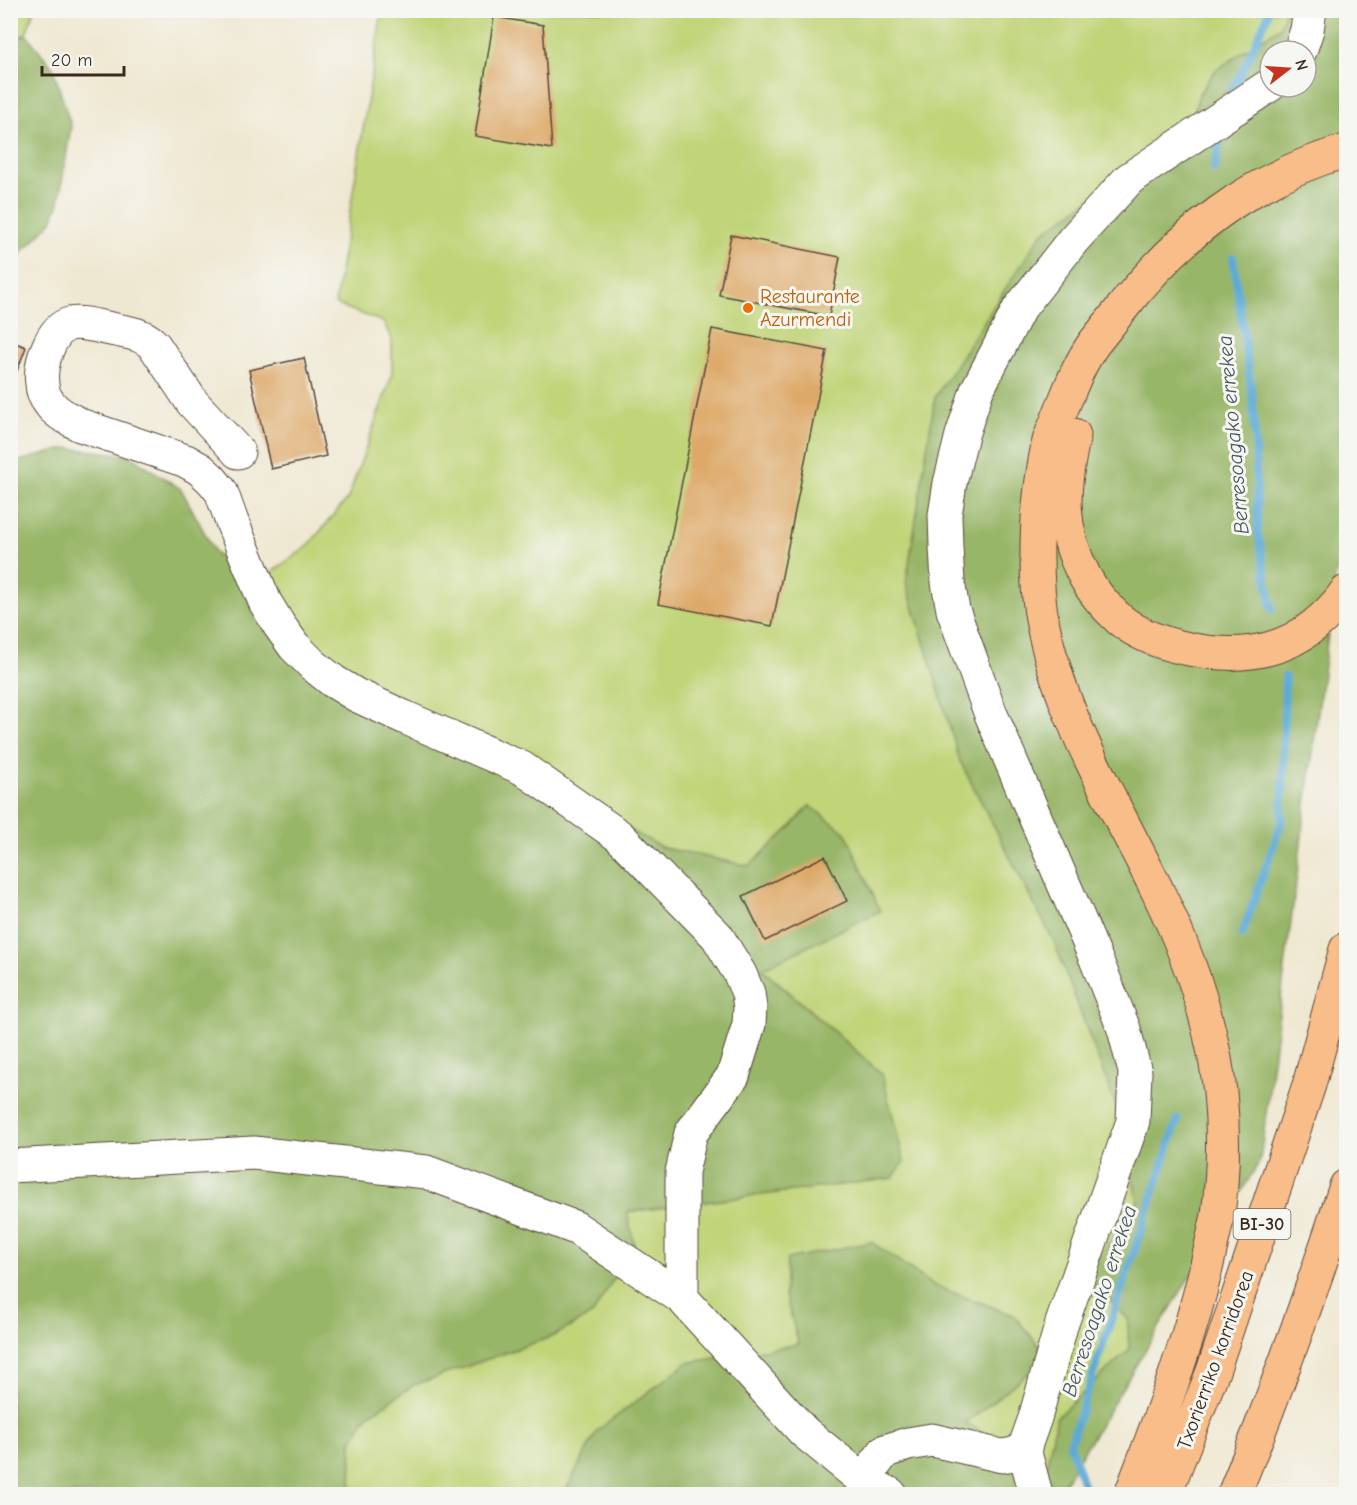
<svg xmlns="http://www.w3.org/2000/svg" width="1357" height="1505" font-family="'Comic Neue',sans-serif">
<style>
.green{fill:#c0d478;stroke:#7e7f4b;stroke-width:1.5}
.forest{fill:#98b668;stroke:#6a7043;stroke-width:1.5;fill-rule:evenodd}
.lines{fill:none;stroke-linecap:round;stroke-linejoin:round}
.stream{stroke:#5daad6;stroke-width:8}
.building{fill:#dda867}
.minor-casing{stroke:#564639;stroke-width:35}
.highway-casing{stroke:#564639;stroke-width:35}
.minor{stroke:#fff;stroke-width:33}
.highway{stroke:#f8bd89;stroke-width:33}
.food-dot{fill:#e8710a;stroke:#f6f6f2;stroke-width:2}
.labels{text-anchor:middle;stroke-width:6;stroke-linejoin:round;paint-order:stroke}
.shield{fill:#f6f6f2;stroke:#73675e;stroke-width:1.5}
.shield-label{font-size:18px;font-weight:bold;fill:#3b2a1e}
.food-label{font-size:20px;fill:#c56008;stroke:#f6f6f2;text-anchor:start}
.street-label{font-size:20px;fill:#3b2a1e;stroke:#f6f6f2}
.water-label{font-size:21px;font-style:italic;fill:#47575e;stroke:#f6f6f2}
</style>
<rect width="100%" height="100%" fill="#f6f6f2"/>
<filter id="ink" filterUnits="userSpaceOnUse"><feTurbulence type="fractalNoise" baseFrequency=".0167" numOctaves="2"/><feDisplacementMap in="SourceGraphic" scale="12" xChannelSelector="R" yChannelSelector="G"/><feConvolveMatrix kernelMatrix="1 2 1 2 8 2 1 2 1" color-interpolation-filters="sRGB"/></filter>
<filter id="wash" filterUnits="userSpaceOnUse"><feTurbulence type="fractalNoise" baseFrequency=".008" numOctaves="4" result="noise"/><feDisplacementMap in="SourceGraphic" scale="24" xChannelSelector="R" yChannelSelector="G"/><feGaussianBlur stdDeviation="1.35" result="paint"/><feColorMatrix in="noise" values="0 0 0 0 0 0 0 0 0 0 0 0 0 0 0 0 0 1.4 0 .05"/><feComposite in="paint" operator="in"/></filter>
<g filter="url(#wash)">
<rect width="100%" height="100%" fill="#efe8d1"/>
<!-- green -->
<path class="green" d="M11,11H34L26,34L11,41Z
M382,11H1286L1280,27L1215,71L1199,94L1190,128L960,761L1055,944L1115,1103L1138,1201L1086,1276L1128,1319L1129,1350L1057,1417L1046,1468L965,1423L1048,1357L1013,1315L933,1285L871,1242L785,1295L799,1344L687,1363L597,1431L564,1494H351L352,1441L366,1417L414,1385L553,1336L593,1314L627,1212L893,1178L882,1074L762,968L880,911L809,806L789,829L749,866L663,848L485,751L336,688L253,585L307,547L348,498L392,375V339L383,322L335,304Z"/>
<!-- forest -->
<path class="forest" d="M1286,11H1346V495L1260,1161L1058,1494H564L597,1431L687,1363L799,1344L785,1295L787,1259L871,1242L933,1285L1013,1315L1048,1357L966,1423L1046,1468L1057,1417L1129,1350L1128,1319L1086,1276L1138,1201L1115,1104L1055,944L960,761L906,583L935,397L1041,234L1190,128L1199,94L1215,71L1280,27ZM1270,51H1306V87H1270Z
M26,34L53,68L71,126L59,202L52,221L11,264V41Z
M68,448L129,455L181,489L216,554L295,620L336,688L485,751L663,848L749,866L789,829L810,806L846,833L880,911L762,969L882,1074L904,1161L893,1178L627,1212L634,1244L593,1314L553,1336L414,1385L366,1417L352,1441L351,1494H11V463Z"/>
<g class="lines">
<!-- stream -->
<path class="stream" d="M1228,100L1230,94L1244,68L1268,15V10
M1214,169L1223,127
M1233,258L1252,395L1255,435L1258,533L1272,609
M1242,935L1282,821L1285,677
M1086,1494L1070,1444L1178,1119"/>
</g>
<g id="blocks">
<!-- building -->
<path class="building" d="M494,17L543,25L552,149L475,136Z
M731,235L840,257L829,316L719,295Z
M712,329L827,351L772,626L658,604Z
M10,341L26,347L11,387H10Z
M304,358L326,456L271,469L249,370Z
M825,856L847,901L765,941L743,896Z"/>
</g>
</g>
<g filter="url(#ink)">
<use href="#blocks" fill-opacity="0" stroke="#564639" stroke-width="1.5"/>
<g class="lines">
<!-- minor casing -->
<g class="minor-casing">
<path id="minor" d="M1300,51L1307,30L1310,10
M238,452L192,402L154,345C143,334 130,333 116,330C103,328 82,321 70,324C51,328 39,365 42,383C42,390 45,398 50,404C57,414 70,419 80,425L186,461L200,469L211,479L221,491L232,522L265,602L279,625L294,646L313,665L333,681L356,695L406,718L522,768L619,836L717,936L740,974L748,993L750,1008L749,1024L733,1076L691,1133L682,1172V1298
M10,1166L254,1153L426,1172L576,1228L682,1298L804,1432L863,1480L890,1494
M1024,1449L1036,1494
M863,1480L885,1451L908,1444L932,1440L1002,1456L1014,1454L1024,1449L1035,1418L1061,1326L1133,1121L1135,1072L1124,1029L1096,959L990,712L953,610L948,582L946,547L945,515L950,483L962,435L977,390L1019,309L1074,239L1129,179L1270,85"/>
</g>
<!-- highway casing -->
<g class="highway-casing">
<path id="highway" d="M1074,435C1062,488 1059,528 1085,577C1093,592 1106,607 1119,619C1155,649 1227,661 1271,648C1301,640 1328,617 1346,592
M1131,1494C1160,1418 1190,1341 1208,1260C1211,1245 1215,1230 1218,1215C1223,1175 1224,1132 1220,1092C1212,1022 1189,956 1159,894C1116,806 1063,722 1043,625C1036,590 1036,553 1038,518C1040,492 1043,466 1049,441C1052,432 1057,422 1060,413C1070,389 1079,364 1094,343C1102,333 1110,323 1118,313C1179,234 1250,178 1346,151
M1165,1494L1213,1371L1309,1085L1346,949
M1234,1494C1276,1393 1312,1290 1346,1186"/>
</g>
<!-- minor -->
<use href="#minor" class="minor"/>
<!-- highway -->
<use href="#highway" class="highway"/>
</g>
</g>
<!-- markers -->
<circle class="food-dot" cx="748" cy="308" r="6"/>
<g class="labels">
<!-- shield labels -->
<rect class="shield" x="1233.5" y="1209" width="57" height="30" rx="4.5"/>
<g class="shield-label">
<text x="1262" y="1230">BI-30</text>
</g>
<!-- food labels -->
<g class="food-label">
<text x="760" y="303">Restaurante<tspan x="760" dy="23">Azurmendi</tspan></text>
</g>
<!-- street labels -->
<g class="street-label">
<text transform="translate(1215 1360) rotate(-70)" y="7">Txorierriko korridorea</text>
</g>
<!-- water labels -->
<g class="water-label">
<text transform="translate(1233 435) rotate(-95)" y="7">Berresoagako errekea</text>
<text transform="translate(1099 1301) rotate(-72)" y="7">Berresoagako errekea</text>
</g>
</g>
<!-- margin -->
<rect width="1357" height="1505" fill="none" stroke="#f6f6f2" stroke-width="36"/>
<!-- north arrow -->
<g transform="translate(1288 69) rotate(73)"><circle r="28" fill="#f6f6f2" stroke="#aba49d" stroke-width="1.5"/>
<path d="M0-4.5L10 22L0 15L-10 22Z" fill="#c8321e"/>
<text y="-9" font-size="16" font-weight="bold" text-anchor="middle" fill="#3b2a1e">N</text>
</g>
<!-- scale -->
<path d="M42 66v9h82v-9" fill="none" stroke="#3b2a1e" stroke-width="3"/>
<text x="51" y="66" font-size="18" fill="#3b2a1e" stroke="#f6f6f2" stroke-width="4.5" paint-order="stroke">20 m</text>
</svg>
